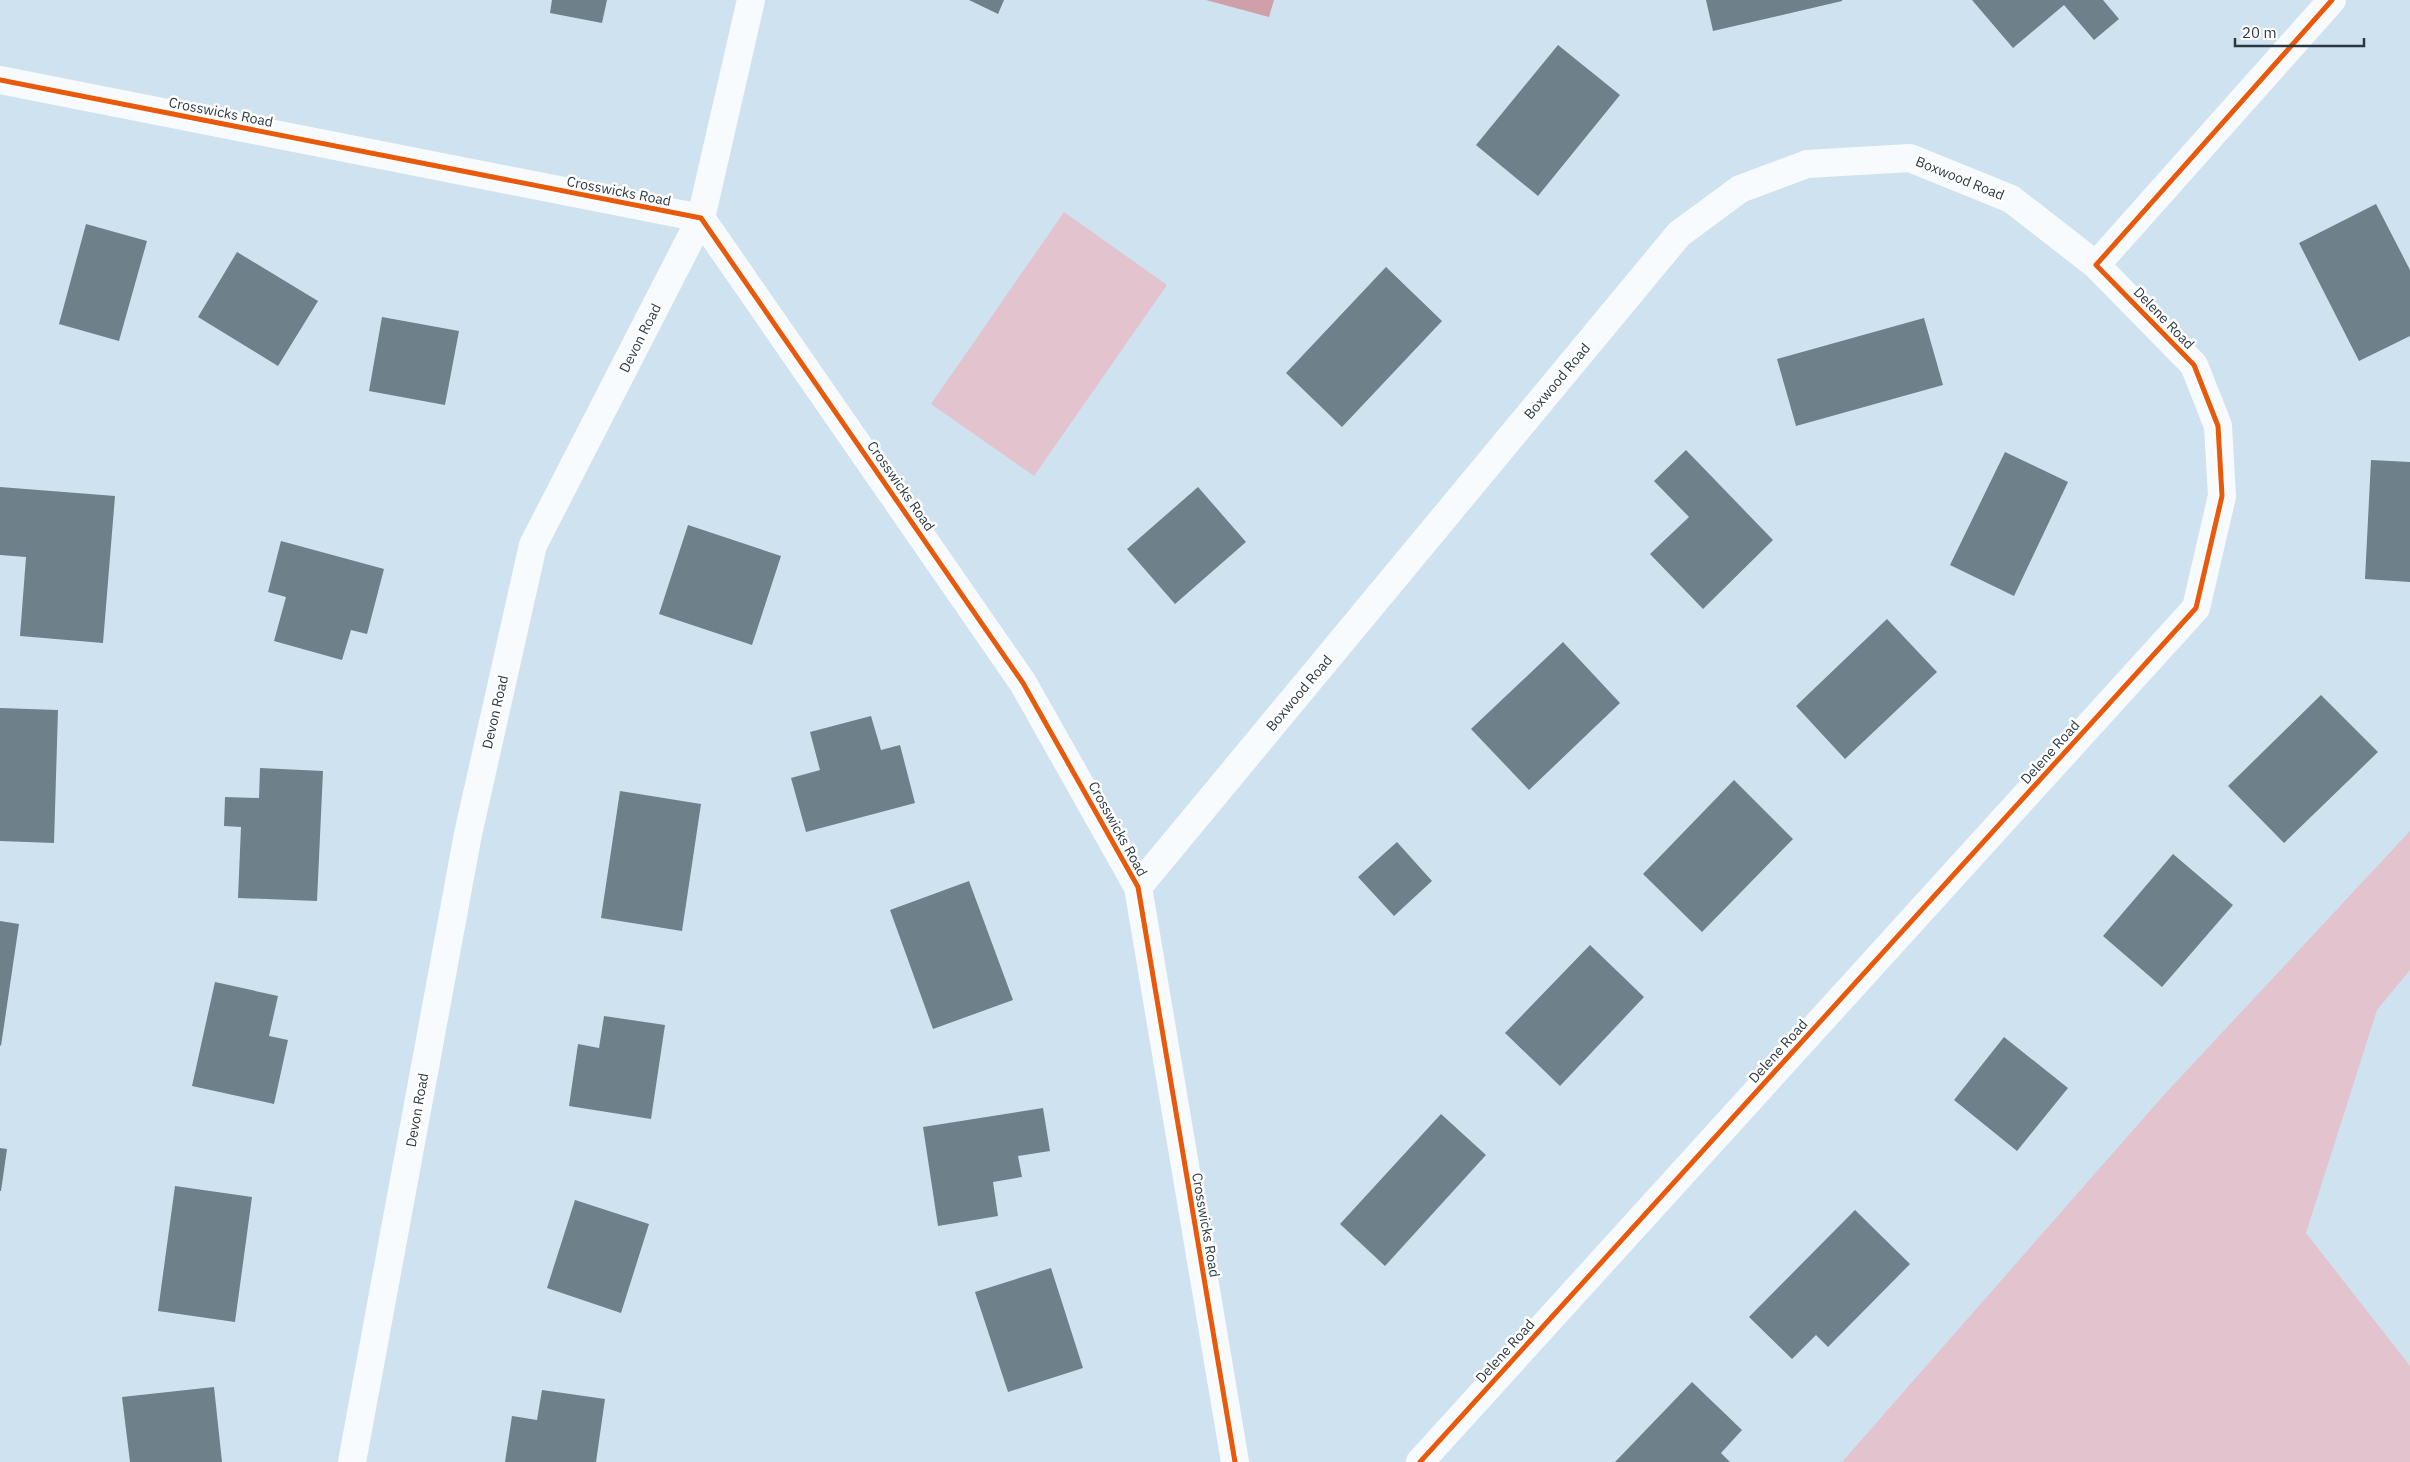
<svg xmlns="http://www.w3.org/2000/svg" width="2410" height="1462" font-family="'IBM Plex Sans',sans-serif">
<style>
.green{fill:#e3c3ce}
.water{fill:#cf9faa}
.building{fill:#6e8089}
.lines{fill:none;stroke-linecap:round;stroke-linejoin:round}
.minor{stroke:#f8fbfd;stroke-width:28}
.cycleway-casing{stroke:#fff;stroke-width:8}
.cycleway{stroke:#e8590c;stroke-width:5}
.labels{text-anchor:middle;stroke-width:5;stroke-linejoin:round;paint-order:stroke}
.street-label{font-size:14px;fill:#2b3a42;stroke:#fff}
</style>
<rect width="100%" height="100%" fill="#cfe2ef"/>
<!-- green -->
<path class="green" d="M1064,212L1167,285L1034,476L931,404Z
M2410,831V970L2377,1010L2306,1233L2410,1366V1462H1842L2163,1096Z"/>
<!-- water -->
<path class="water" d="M1206,0H1274L1269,17Z"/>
<!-- building -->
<path class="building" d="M552,0H607L602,23L550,13Z
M969,0H1004L998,14Z
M1706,0H1842V1L1713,31Z
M1972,0H2103L2119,19L2094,40L2064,5L2013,48Z
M1558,45L1620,95L1538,196L1476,145Z
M2376,204L2410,270V336L2359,361L2299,243Z
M86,224L147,241L119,341L59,324Z
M237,252L318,301L278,366L198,317Z
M1386,267L1442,321L1342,427L1286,373Z
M382,317L459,331L445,405L369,391Z
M1924,318L1943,385L1796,426L1777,359Z
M1686,450L1773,540L1703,609L1650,554L1689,517L1654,481Z
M2005,452L2068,482L2014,596L1950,565Z
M2371,460L2410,462V582L2365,579Z
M0,487L115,496L103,643L20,636L26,557L0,555Z
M1198,487L1246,542L1175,604L1127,549Z
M688,525L781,556L752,645L659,614Z
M281,541L384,569L367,634L351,630L342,660L274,641L286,597L268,592Z
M1887,619L1937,672L1845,759L1796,706Z
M1563,642L1620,703L1529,790L1471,729Z
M2321,695L2378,752L2284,843L2228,786Z
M0,708L58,710L54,843L0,841Z
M871,716L881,750L900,745L915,803L806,832L791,778L820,770L810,732Z
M260,768L323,771L317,901L238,898L241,827L224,826L225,797L259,798Z
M1734,780L1793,839L1702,932L1643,874Z
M620,791L701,804L682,931L601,918Z
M1397,842L1432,881L1394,916L1358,877Z
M2173,854L2233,905L2162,987L2103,936Z
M969,881L1013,1000L933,1029L890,910Z
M0,921L19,924L1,1046L0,1045Z
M1590,945L1644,997L1560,1086L1505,1033Z
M215,982L278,996L269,1036L288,1040L274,1104L192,1086Z
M604,1016L665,1025L651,1119L569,1106L578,1044L599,1048Z
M2004,1037L2068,1088L2017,1151L1954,1100Z
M1043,1108L1050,1151L1018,1156L1022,1177L993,1182L998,1216L938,1226L923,1127Z
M1441,1114L1486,1155L1385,1266L1340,1224Z
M0,1148L7,1149L1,1191H0Z
M175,1186L252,1197L235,1322L158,1311Z
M575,1200L649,1224L621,1313L547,1288Z
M1855,1210L1910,1264L1828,1347L1816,1335L1792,1359L1749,1317Z
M1051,1268L1083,1368L1008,1392L975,1292Z
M1692,1382L1742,1430L1721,1453L1730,1462H1615Z
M214,1387L222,1462H130L122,1397Z
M542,1390L605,1399L596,1462H505L512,1416L537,1420Z"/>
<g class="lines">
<!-- minor -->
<path class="minor" d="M0,80L701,218L1023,683L1138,887L1235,1462
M1138,887L1679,234L1740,189L1807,164L1910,158L2011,199L2096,265
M352,1462L468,834L533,545L701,218L751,0
M1420,1462L2196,608L2222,496L2218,426L2194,365L2096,265L2332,0"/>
<!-- cycleway casing -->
<g class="cycleway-casing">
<path id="cycleway" d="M0,80L701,218L1023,683L1138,887L1235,1462
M1420,1462L2196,608L2222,496L2218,426L2194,365L2096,265L2332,0"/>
</g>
<!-- cycleway -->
<use href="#cycleway" class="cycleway"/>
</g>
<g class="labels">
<!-- street labels -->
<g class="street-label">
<text transform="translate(221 112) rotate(11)" y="5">Crosswicks Road</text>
<text transform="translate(1960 178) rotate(22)" y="5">Boxwood Road</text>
<text transform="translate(619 191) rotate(11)" y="5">Crosswicks Road</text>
<text transform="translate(2164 318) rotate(46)" y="5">Delene Road</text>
<text transform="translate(640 338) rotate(-63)" y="5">Devon Road</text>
<text transform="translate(1557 381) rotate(-50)" y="5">Boxwood Road</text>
<text transform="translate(901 486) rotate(55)" y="5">Crosswicks Road</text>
<text transform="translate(1299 693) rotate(-50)" y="5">Boxwood Road</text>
<text transform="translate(495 712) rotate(-77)" y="5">Devon Road</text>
<text transform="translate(2050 752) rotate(-48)" y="5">Delene Road</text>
<text transform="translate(1118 829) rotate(61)" y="5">Crosswicks Road</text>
<text transform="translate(1778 1051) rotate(-48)" y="5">Delene Road</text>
<text transform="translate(417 1110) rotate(-80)" y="5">Devon Road</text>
<text transform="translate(1206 1225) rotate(80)" y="5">Crosswicks Road</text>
<text transform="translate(1505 1351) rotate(-48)" y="5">Delene Road</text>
</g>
</g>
<!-- scale -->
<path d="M2235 38v8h129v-8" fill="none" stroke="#2b3a42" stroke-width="2.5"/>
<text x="2242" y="38" font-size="15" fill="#2b3a42" stroke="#ffffff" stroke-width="4" paint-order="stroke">20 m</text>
</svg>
